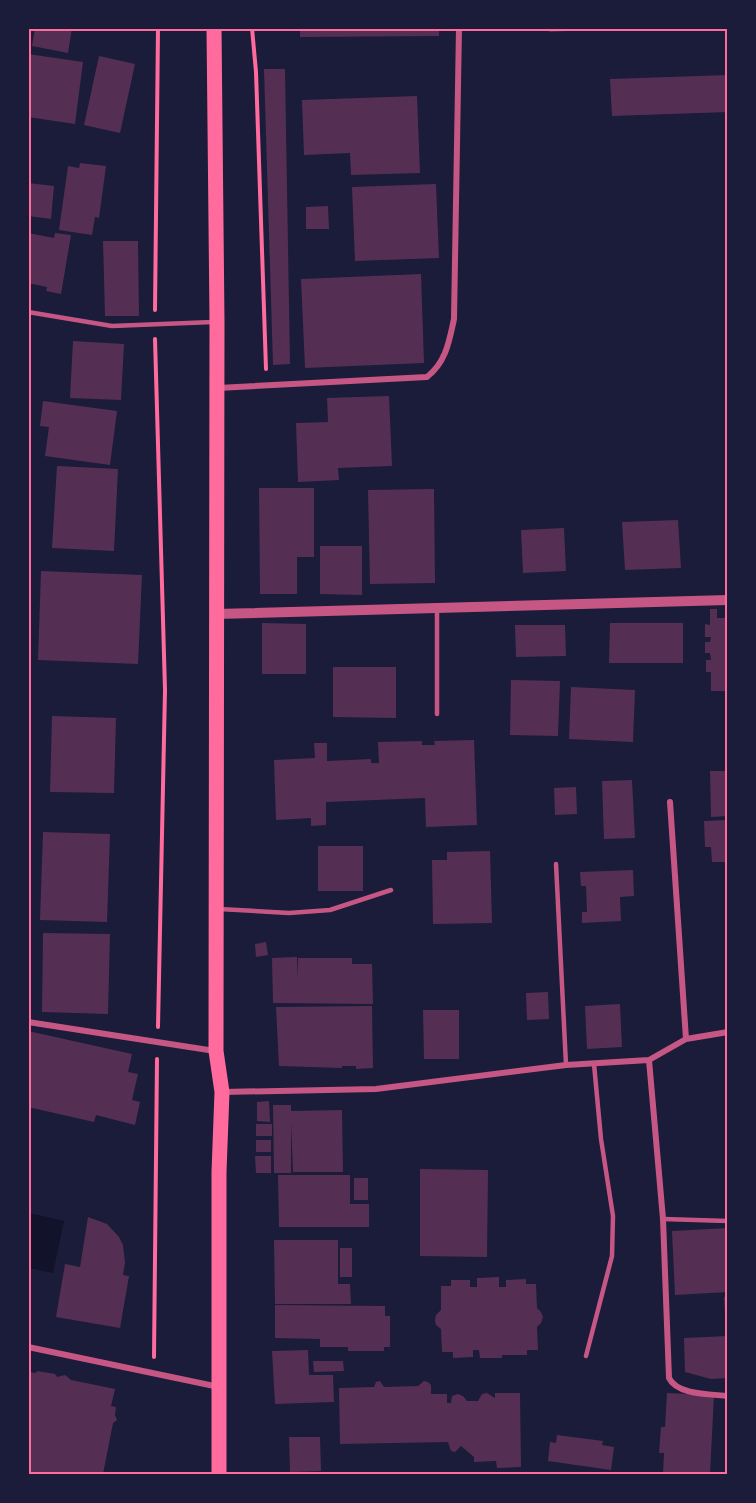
<svg xmlns="http://www.w3.org/2000/svg" width="756" height="1503" font-family="'Source Serif 4',serif">
<style>
.water{fill:#12122b}
.building{fill:#542f53}
.lines{fill:none;stroke-linecap:round;stroke-linejoin:round}
.path{stroke:#ff6b9d;stroke-width:4}
.service{stroke:#c65784;stroke-width:4.5}
.minor{stroke:#c65784;stroke-width:6}
.tertiary{stroke:#c65784;stroke-width:10}
.primary{stroke:#ff6b9d;stroke-width:15}
.neatline{fill:none;stroke:#ff6b9d;stroke-width:2}
</style>
<rect width="100%" height="100%" fill="#1b1b3a"/>
<!-- water -->
<path class="water" d="M29,1213L64,1221L53,1273L29,1268Z"/>
<!-- building -->
<path class="building" d="M35,28H72L68,53L32,46Z
M300,28H439V36L300,37Z
M549,28H588V30L549,32Z
M28,54L83,62L75,124L28,117Z
M99,56L135,64L120,133L84,125Z
M264,69H285L290,364L273,365Z
M728,75V112L612,116L610,79Z
M417,96L420,173L351,175L350,153L304,155L302,100Z
M80,163L106,166L99,218L95,217L92,235L59,230L68,166L79,168Z
M28,183L54,186L51,219L28,216Z
M436,184L439,258L355,261L352,187Z
M328,206L329,229H306V207Z
M28,233L54,238L55,233L71,235L61,294L46,291L47,287L28,283Z
M103,241H138L139,316H105Z
M421,274L424,363L305,368L301,279Z
M73,341L124,344L121,400L70,398Z
M389,396L392,466L338,468L339,480L298,482L296,423L328,422L327,398Z
M43,401L117,411L110,465L45,456L49,427L40,426Z
M57,466L118,469L114,551L52,548Z
M259,488H314V557H297V594H260Z
M434,489L435,583L370,584L368,490Z
M678,520L681,568L625,570L622,522Z
M564,528L566,571L523,573L521,530Z
M320,546H362V595L320,594Z
M41,571L142,575L138,664L38,660Z
M710,609H717V618H728V691H711V672H706V660H711L710,653H705V642H710L711,637H705V624L710,625Z
M262,623L306,624V674H262Z
M610,623H683V663H609Z
M515,625H565L566,656L516,657Z
M333,667H396V718L333,717Z
M511,680L560,681L558,736L510,735Z
M571,687L635,690L633,742L569,739Z
M52,716L116,718L114,793L50,792Z
M474,740L477,825L426,827L425,798L326,802V825L311,826V818L276,820L274,760L315,758L314,743H327V761L371,759V763H379L378,742L422,741V745H435L434,741Z
M710,771H728V816L711,817Z
M632,780L635,838L604,839L602,781Z
M576,787L577,814L555,815L554,788Z
M728,820V862H712L711,847H705L704,821Z
M43,832L110,834L107,922L40,920Z
M318,846H363V891H318Z
M490,851L492,923L433,924L432,860H447V852Z
M633,870L634,896L620,897L621,921L582,923V912H587L586,886H581L580,872Z
M43,933L110,934L108,1014L42,1012Z
M266,942L268,955L256,957L255,944Z
M297,957V980L298,958H352V964H372L373,1004L273,1003L272,958Z
M548,992L549,1019L527,1020L526,993Z
M620,1004L622,1047L587,1049L585,1006Z
M372,1006L373,1068L356,1069V1066H342V1068L279,1066L276,1007Z
M423,1010H459V1059H424Z
M28,1031L132,1054L128,1072L138,1074L132,1100L140,1102L135,1125L96,1115L94,1122L28,1107Z
M269,1101L270,1122L257,1121V1102Z
M273,1105H291V1111L342,1110L343,1172H293L291,1122V1173H274Z
M256,1124H272V1136H256Z
M256,1140H271V1152H256Z
M255,1156H271V1173H256Z
M420,1169L488,1170L487,1257L420,1256Z
M278,1175H350V1204H369V1227H279Z
M354,1178H368V1200H354Z
M88,1217L107,1224L119,1237L123,1245L125,1263L123,1275L129,1276L120,1328L56,1317L65,1264L80,1267Z
M728,1228V1292L675,1295L672,1231Z
M274,1240H338V1284H350L351,1304H275Z
M340,1248H352V1277H340Z
M499,1277V1287H506V1280L526,1279V1284H536L537,1308L541,1312L543,1317L541,1323L537,1327L538,1350H527V1355H502V1358H480L479,1350H473V1357L453,1358V1352H442L441,1329L436,1325L435,1320L436,1315L441,1310V1286H451V1280H470V1287H477V1278Z
M724,1297H728V1330H726Z
M275,1305L385,1306V1316H390V1347H384V1351H348V1347H320V1339L275,1338Z
M728,1336V1378L711,1379L685,1372L684,1338Z
M308,1350L309,1375H333L334,1402L275,1404L272,1351Z
M313,1361H343L344,1371L314,1372Z
M37,1371L55,1374L57,1377L65,1375L71,1380L115,1389L111,1406L116,1407L115,1415L117,1420L113,1423L103,1474H28V1374L29,1372L36,1373Z
M380,1381L384,1387L418,1386L424,1381L428,1382L431,1385V1394H447V1403H451L452,1396L458,1394L463,1396L467,1401H478L482,1394L487,1393L495,1398V1393H520L521,1467L497,1468L496,1461L474,1462V1457L461,1446L455,1452L451,1451L448,1442L340,1444L339,1388L374,1387L376,1382Z
M667,1393L714,1395L710,1474H663L664,1453H659L661,1427H665Z
M557,1435L603,1441L602,1445L614,1447L611,1470L548,1461L550,1442L556,1443Z
M289,1437H320L321,1471L290,1472Z"/>
<g class="lines">
<!-- path -->
<path class="path" d="M252,28L256,72L266,369
M155,310L158,28
M155,339L165,690L158,1027
M154,1357L157,1059"/>
<!-- service -->
<path class="service" d="M28,312L112,326L213,322
M437,714V607
M556,864L566,1065
M219,909L289,913L330,910L391,890
M663,1219L728,1221
M586,1356L612,1256L613,1216L601,1139L594,1064"/>
<!-- minor -->
<path class="minor" d="M218,388L427,377C446,362 449,342 454,319L459,28
M670,802L686,1039
M28,1022L215,1051
M649,1060L663,1219L669,1378C677,1395 710,1394 728,1396
M223,1092L376,1089L566,1065L649,1060L686,1039L728,1032
M28,1347L219,1387"/>
<!-- tertiary -->
<path class="tertiary" d="M216,614L728,600"/>
<!-- primary -->
<path class="primary" d="M214,28L217,321L216,1051L222,1092L219,1172V1474"/>
</g>
<!-- border -->
<rect width="756" height="1503" fill="none" stroke="#1b1b3a" stroke-width="60"/>
<rect x="30" y="30" width="696" height="1443" class="neatline"/>
</svg>
